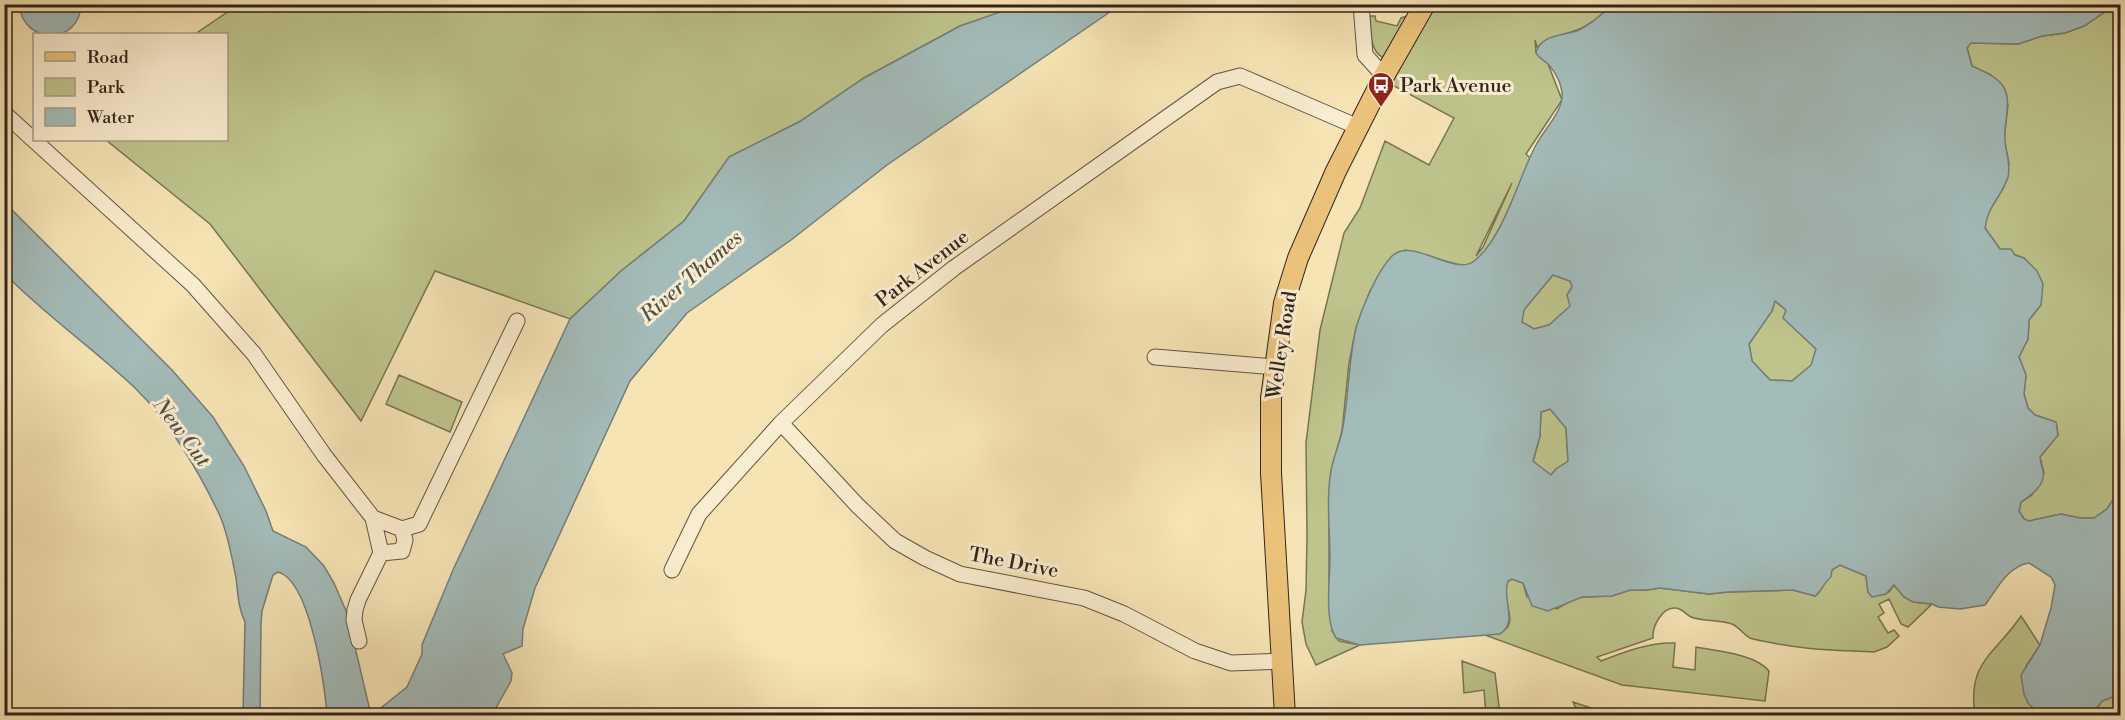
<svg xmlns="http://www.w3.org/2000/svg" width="2125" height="720" font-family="'Libre Bodoni',serif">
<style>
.green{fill:#bec48c;stroke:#787454;stroke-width:1.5;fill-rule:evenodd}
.water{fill:#a3bbb9;stroke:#767e7a;stroke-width:1.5;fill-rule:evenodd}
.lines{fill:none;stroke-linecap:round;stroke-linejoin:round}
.minor-casing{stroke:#635342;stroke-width:17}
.major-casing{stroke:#32231c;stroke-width:22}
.minor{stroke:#f9edcf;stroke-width:15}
.major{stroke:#ebc27a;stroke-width:20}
.labels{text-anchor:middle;stroke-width:6;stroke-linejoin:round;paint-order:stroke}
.poi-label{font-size:20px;fill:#32231c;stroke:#f9edcf;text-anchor:start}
.street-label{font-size:20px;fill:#32231c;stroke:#f9edcf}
.water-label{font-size:21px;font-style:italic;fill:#54514b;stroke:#f9edcf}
</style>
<rect width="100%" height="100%" fill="#f6e4b5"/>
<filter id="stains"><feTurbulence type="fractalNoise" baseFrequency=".00333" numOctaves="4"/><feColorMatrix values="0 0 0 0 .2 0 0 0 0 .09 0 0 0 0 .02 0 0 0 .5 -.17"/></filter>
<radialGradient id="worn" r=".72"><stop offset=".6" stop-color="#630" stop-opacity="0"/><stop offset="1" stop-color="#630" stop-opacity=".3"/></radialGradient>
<!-- green -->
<path class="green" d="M238,5H1023L960,26L864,78L799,122L729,157L684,221L621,271L570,319L435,271L361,421L210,224L106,140H226V34H195Z
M1425,5H1612C1602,14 1591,25 1577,30C1562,36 1549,36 1537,47L1535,40L1536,53L1548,64L1562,100L1526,154L1530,158C1518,186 1498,244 1474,262C1470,265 1465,265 1460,265L1405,250L1370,291L1356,328L1349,363L1342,431L1331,472L1329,501V585L1332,631L1339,641L1360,645L1316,665L1306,644L1302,622L1306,590L1307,536L1306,443L1320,330L1344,233L1360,208L1385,141L1429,165L1454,118L1383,80ZM1512,183L1483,247L1476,256Z
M2115,5H2120V489L2107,509L2094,518H2080L2061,514L2029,521L2024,519L2019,511L2021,502L2032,495L2044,473L2040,457L2058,435L2056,422L2035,415L2028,408L2024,394L2026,375L2019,357L2028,339L2029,320L2041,305L2024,258L2000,249L1985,228L1987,214L2004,187L2009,163L2004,139L2008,105L1991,75L1972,66L1967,48L1971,43L2018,44L2042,36L2065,33L2084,26Z
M1415,14L1390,56L1382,57C1369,49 1371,30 1370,16H1375L1376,21L1397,26L1401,18Z
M1553,275L1570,281L1572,287L1567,295L1571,306L1549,325L1534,329L1522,322L1523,310Z
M1775,301L1786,310L1784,318L1816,349L1812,365L1792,381L1770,380L1752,361L1749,344L1772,311Z
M399,375L462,402L450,432L386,404Z
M1550,409L1566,428L1568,462L1556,469L1551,475L1533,462L1540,436L1541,412Z
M1840,565L1866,576L1868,592H1889L1894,585L1904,597L1913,602L1932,604L1908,627L1901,624L1889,599L1879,604L1884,613L1878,617L1888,633L1894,630L1899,636L1887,647L1874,652C1839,650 1803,650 1768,642C1763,641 1755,640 1750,638C1743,634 1739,627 1732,624C1720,620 1699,621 1691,617C1685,614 1682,608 1675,608C1662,607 1652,627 1653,638L1597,657L1601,661C1624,652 1650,642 1675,643L1673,667L1695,670L1696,647C1716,651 1756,654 1769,671L1765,701L1622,685L1485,635C1530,632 1498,606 1508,581L1512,579L1523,583L1527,597L1557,609L1570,601L1582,597L1612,596L1630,590H1647L1660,588L1709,594L1728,592L1793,590L1815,596C1826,588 1826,569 1840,565Z
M2021,616L2040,645L2026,666L2040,714L2044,715H1975C1967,661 1995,655 2021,616Z
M1462,661L1495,673L1500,715H1486L1484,690L1464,693Z
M2120,694V715L2091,716L2102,701Z
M1573,702L1612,715H1579Z"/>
<!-- water -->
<path class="water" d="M1023,4L1120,5L887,165L791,240L687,313L630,381L535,588L523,629L522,646L503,654L512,673L511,681L492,715H372L407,687L422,654V645L453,570L570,319L621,271L684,221L729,157L799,122L864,78L960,26Z
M19,5H81C79,45 24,46 19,5Z
M1612,5H2115L2084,26L2065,33L2042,36L2018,44L1971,43L1967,48L1972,66C1983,71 1996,76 2003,86C2013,101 2003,124 2005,141C2006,153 2011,166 2008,177C2001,198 1988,205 1985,228L2000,249H2011L2015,255L2024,258L2037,271L2043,284L2041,305L2029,320L2028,339L2019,357L2026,375L2024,394L2028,408L2035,415L2056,422L2058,435L2040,457C2040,462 2042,466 2043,471C2046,485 2031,495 2021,502L2019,511L2024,519L2029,521L2061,514L2080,518H2094L2107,509L2120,489V694L2102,701L2091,715H2040L2028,703L2024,694L2021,675L2040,645L2051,608L2055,585L2051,577L2029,563C2008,566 1997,589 1985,605L1960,609L1938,607L1932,604L1913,602L1904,597L1894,585L1886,594L1872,597L1868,592L1866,576L1840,565L1832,570L1831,577C1824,582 1822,591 1815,596L1793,590L1728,592L1709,594L1660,588L1647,590H1630L1612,596L1582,597L1548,611L1532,606L1523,583L1512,579L1508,581C1501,599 1519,622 1500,634L1360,645L1336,638C1324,619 1330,580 1330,558C1330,530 1326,499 1331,471C1333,458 1339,445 1342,432C1349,398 1348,363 1356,328C1362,308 1377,271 1392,256C1412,236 1455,277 1474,261C1504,238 1518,178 1536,145C1543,131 1560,115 1562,98C1563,86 1556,73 1549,65C1544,60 1539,59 1536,53C1540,34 1564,36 1579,30C1592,24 1602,14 1612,5ZM1553,275L1570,281L1572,287L1567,295L1570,306L1549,325L1534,329L1522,322L1524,310ZM1775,301L1786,310L1783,318L1816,349L1811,365L1792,381L1770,380L1752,361L1749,344L1772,311ZM1550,409L1566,428L1568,461L1556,469L1551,475L1533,461L1540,436L1541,412Z
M4,202L172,370L213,417L244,466L266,511L273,531L306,547L324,566L334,583L347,613L371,715H327C325,686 310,580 278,572L273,575L262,611L261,624L260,715H243L245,622C238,608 238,593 236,578C232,558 228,534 220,516C200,473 169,421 135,388C93,348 45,315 5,274Z"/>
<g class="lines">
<!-- minor casing -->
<g class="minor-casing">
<path id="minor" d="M1361,4L1365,55L1384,76
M4,113L193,285L254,354L324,455L373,518L402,529L419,524L517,321
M1155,357L1275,367
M781,423L858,506L895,541L925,558L960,574L1084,598L1124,614L1195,651L1231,663L1282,661
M381,553L402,551L405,540L402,529
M672,570L699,514L781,423L882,325L954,268L1217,82L1240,76L1358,127
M359,641L354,620L355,610L358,600L381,553L373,518"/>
</g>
<!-- major casing -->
<g class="major-casing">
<path id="major" d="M1285,716L1271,473V398L1284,303L1298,258L1336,171L1384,76L1425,4"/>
</g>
<!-- minor -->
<use href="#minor" class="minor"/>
<!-- major -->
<use href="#major" class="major"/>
</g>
<!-- icons -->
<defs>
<g id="bus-pin" transform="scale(1.35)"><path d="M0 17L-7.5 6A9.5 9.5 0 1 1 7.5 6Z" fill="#8f2418" stroke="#f9edcf"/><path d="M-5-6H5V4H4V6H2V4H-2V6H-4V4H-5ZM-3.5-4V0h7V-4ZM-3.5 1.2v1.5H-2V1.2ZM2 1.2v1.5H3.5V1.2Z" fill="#fff"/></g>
</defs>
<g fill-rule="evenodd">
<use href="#bus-pin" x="1381" y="85"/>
</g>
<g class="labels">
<!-- poi labels -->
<g class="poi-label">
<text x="1400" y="92">Park Avenue</text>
</g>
<!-- street labels -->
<g class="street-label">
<text transform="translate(922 268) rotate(-38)" y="7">Park Avenue</text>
<text transform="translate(1281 345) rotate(-81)" y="7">Welley Road</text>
<text transform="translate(1014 562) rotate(11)" y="7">The Drive</text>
</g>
<!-- water labels -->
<g class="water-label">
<text transform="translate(691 276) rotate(-41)" y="7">River Thames</text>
<text transform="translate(182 432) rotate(53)" y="7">New Cut</text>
</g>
</g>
<!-- margin -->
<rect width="2125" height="720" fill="none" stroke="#f6e4b5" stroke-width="24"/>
<rect x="6" y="6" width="2113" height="708" fill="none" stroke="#32231c" stroke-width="3"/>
<rect x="12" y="12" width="2101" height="696" fill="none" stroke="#32231c" stroke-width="1.5"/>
<!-- legend -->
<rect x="33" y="33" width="195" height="108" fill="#f9edcf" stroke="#a99c87" stroke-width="1.5"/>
<rect x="45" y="52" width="30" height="9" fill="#ebc27a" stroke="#a99c87" stroke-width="1.5"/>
<text x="87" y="63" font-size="18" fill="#32231c">Road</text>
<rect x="45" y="78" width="30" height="18" fill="#bec48c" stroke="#a99c87" stroke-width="1.5"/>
<text x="87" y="93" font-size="18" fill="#32231c">Park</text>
<rect x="45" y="108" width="30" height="18" fill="#a3bbb9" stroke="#a99c87" stroke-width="1.5"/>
<text x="87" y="123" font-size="18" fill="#32231c">Water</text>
<rect width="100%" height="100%" filter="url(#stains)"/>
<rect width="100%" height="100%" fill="url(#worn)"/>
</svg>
